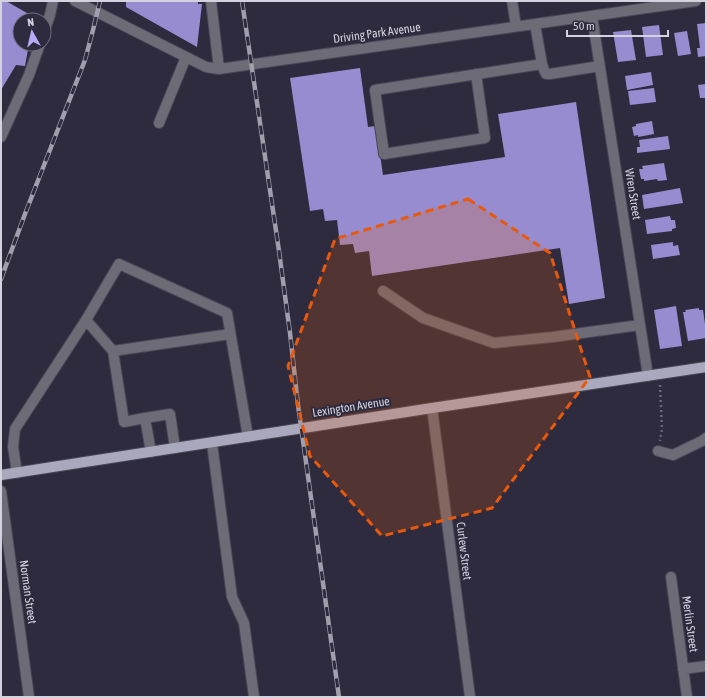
<svg xmlns="http://www.w3.org/2000/svg" width="707" height="698" font-family="'Asap Condensed',sans-serif">
<style>
.building{fill:#978ccf}
.lines{fill:none;stroke-linecap:round;stroke-linejoin:round}
.minor-casing{stroke:#494658;stroke-width:12}
.major-casing{stroke:#494658;stroke-width:12}
.path{stroke:#686677;stroke-width:2.5;stroke-dasharray:2 3;stroke-linecap:butt}
.minor{stroke:#6c6b76;stroke-width:10}
.major{stroke:#aaa8bd;stroke-width:10}
.rail-casing{stroke:#a19ead;stroke-width:4.5}
.rail{stroke:#2e2b3e;stroke-width:3;stroke-dasharray:9;stroke-linecap:butt}
.marked{fill:#e8590c;fill-opacity:0.2;stroke:#e8590c;stroke-width:3;stroke-dasharray:8 5;stroke-linejoin:round}
.labels{text-anchor:middle;stroke-width:4;stroke-linejoin:round;paint-order:stroke}
.street-label{font-size:12px;fill:#d4d2df;stroke:#2e2b3e}
</style>
<rect width="100%" height="100%" fill="#2e2b3e"/>
<!-- building -->
<path class="building" d="M1,1H6L34,17V20H20V44H29L25,66L16,65L1,90Z
M126,1H198V4H202L197,47L126,7Z
M706,23V56L698,57L697,48H700L697,24Z
M659,25L663,55L646,57L642,27Z
M631,30L636,60L618,62L613,32Z
M687,31L691,54L678,56L674,33Z
M360,68L368,127L376,126L383,175L505,157L498,114L576,102L605,298L569,304L560,248L372,276L369,251L355,253L353,244L340,245L337,220L325,221L323,209L310,211L290,78Z
M651,72L653,85L627,90L625,76Z
M706,84V98H700L698,85Z
M654,88L656,102L630,105L628,91Z
M652,121L654,134L638,137V135L634,136L632,127L636,126V124Z
M668,136L670,149L637,153V147H640L639,140Z
M664,163L667,180L658,181L657,179L644,181V179H641L639,169H643L642,166Z
M680,188L683,203L644,209L642,195Z
M670,216L671,220H675L676,228L672,229V231L647,234L645,220Z
M673,242V246L678,245L680,255L653,259L651,245Z
M676,306L682,346L660,349L654,310Z
M699,308V310H703L706,331V338L688,341L683,312H686L685,310Z"/>
<g class="lines">
<!-- minor casing -->
<g class="minor-casing">
<path id="minor" d="M75,1L206,67L219,69L696,1
M211,1L219,69
M512,1L516,26
M592,16L648,376
M535,24L542,64L544,70L546,74H550L600,66
M44,32L50,15L53,1
M476,74L485,138L384,154L375,90L542,64
M159,123L186,57
M1,137L29,75L40,44
M383,291L423,318L494,343L553,337L640,325
M86,320L113,351L124,422L145,418
M113,351L230,334
M432,408L470,697
M212,443L232,597L244,623L254,697
M658,451L673,455L702,441L706,438
M151,452L145,418L170,414L175,448
M17,473L13,447L15,429L86,320L119,264L227,313L248,437
M1,491L29,697
M671,577L687,697
M683,669L706,666"/>
</g>
<!-- major casing -->
<g class="major-casing">
<path id="major" d="M1,475L432,408L706,367"/>
</g>
<!-- path -->
<path class="path" d="M660,385L662,429L660,441"/>
<!-- minor -->
<use href="#minor" class="minor"/>
<!-- major -->
<use href="#major" class="major"/>
<!-- rail casing -->
<g class="rail-casing">
<path id="rail" d="M242,1L279,251L290,333L298,405L339,697
M1,279L25,214L85,60L93,30L100,1"/>
</g>
<!-- rail -->
<use href="#rail" class="rail"/>
</g>
<!-- marked area -->
<path class="marked" d="M468,199L550,253L590,377L492,508L382,536L310,456L288,366L335,239Z"/>
<g class="labels">
<!-- street labels -->
<g class="street-label">
<text transform="translate(377 33) rotate(-8)" y="4">Driving Park Avenue</text>
<text transform="translate(633 194) rotate(81)" y="4">Wren Street</text>
<text transform="translate(351 407) rotate(-9)" y="4">Lexington Avenue</text>
<text transform="translate(464 551) rotate(83)" y="4">Curlew Street</text>
<text transform="translate(28 592) rotate(82)" y="4">Norman Street</text>
<text transform="translate(690 624) rotate(82)" y="4">Merlin Street</text>
</g>
</g>
<!-- border -->
<rect width="707" height="698" fill="none" stroke="#d4d2df" stroke-width="4"/>
<!-- north arrow -->
<g transform="translate(32 32) rotate(352)"><circle r="19" fill="#2e2b3e" stroke="#706e7e"/>
<path d="M0-3L7 15L0 10L-7 15Z" fill="#b7abf7"/>
<text y="-6" font-size="11" font-weight="bold" text-anchor="middle" fill="#d4d2df">N</text>
</g>
<!-- scale -->
<path d="M567 30v6h101v-6" fill="none" stroke="#d4d2df" stroke-width="2"/>
<text x="573" y="30" font-size="12" fill="#d4d2df" stroke="#2e2b3e" stroke-width="3" paint-order="stroke">50 m</text>
</svg>
